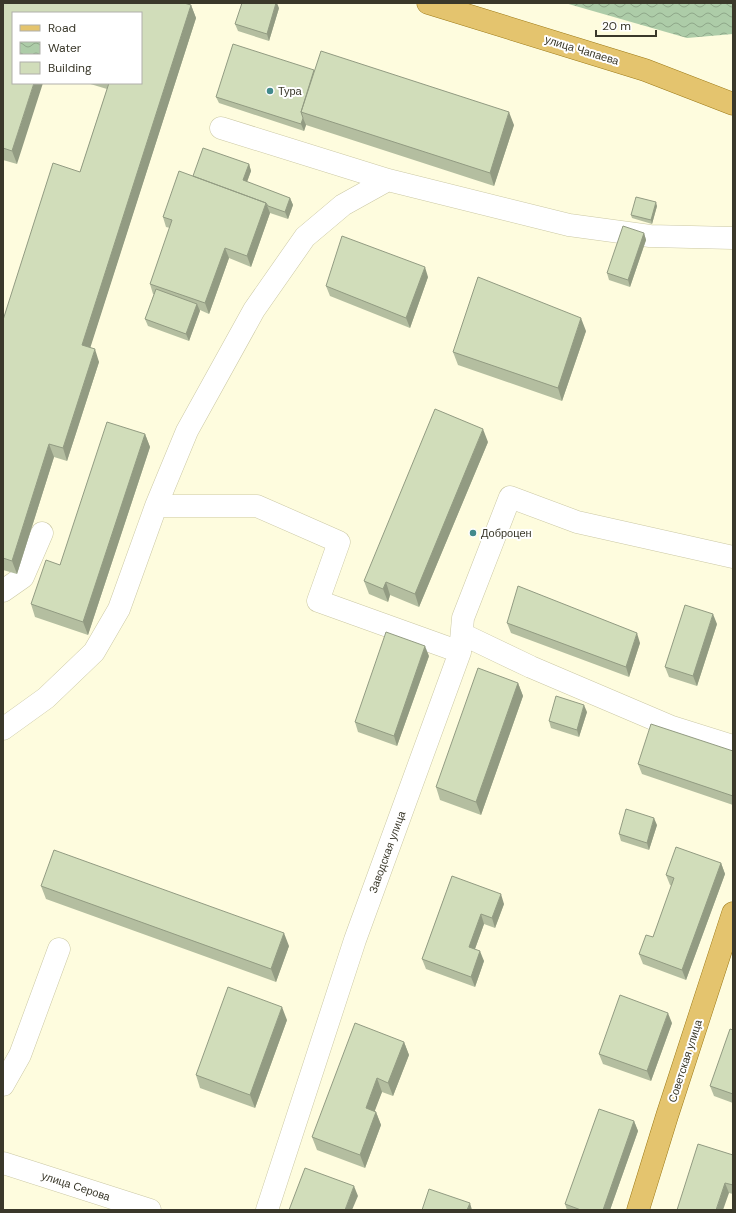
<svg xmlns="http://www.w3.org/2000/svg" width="736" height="1213" font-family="'DM Sans',sans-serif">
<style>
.water{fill:url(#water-waves)}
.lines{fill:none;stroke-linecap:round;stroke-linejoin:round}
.minor-casing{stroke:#cbc8a4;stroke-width:23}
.major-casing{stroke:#9d7a18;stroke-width:23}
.minor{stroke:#fff;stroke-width:22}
.major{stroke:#e4c46e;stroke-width:22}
.wall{fill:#b4bea0}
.shaded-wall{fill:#929b82}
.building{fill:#d1ddba;stroke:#929b82}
.poi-dot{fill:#428a8c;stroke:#fff;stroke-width:1.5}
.labels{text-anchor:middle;stroke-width:4;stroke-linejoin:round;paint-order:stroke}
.street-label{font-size:11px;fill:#3a382a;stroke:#fff}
.poi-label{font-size:11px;fill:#3a382a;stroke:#fff;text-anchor:start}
</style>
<defs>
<pattern id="water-waves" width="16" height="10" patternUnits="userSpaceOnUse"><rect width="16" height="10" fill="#adcca8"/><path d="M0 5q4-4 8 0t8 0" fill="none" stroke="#8ea789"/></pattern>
</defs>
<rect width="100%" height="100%" fill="#fefcde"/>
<!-- water -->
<path class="water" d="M565,3H733V34L687,38Z"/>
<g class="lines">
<!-- minor casing -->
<g class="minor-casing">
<path id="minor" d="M221,128L388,180L569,225L650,236L733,238
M156,506L187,431L254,310L305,237L343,205L388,180
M3,591L23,577L42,533
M462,634L531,667L672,727L733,746
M3,729L46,698L94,652L119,609L156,506H257L339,542L318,601L460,652
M3,1085L20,1055L59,949
M3,1163L150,1210
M267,1210L355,940L460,652L463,618L510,497L577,522L733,557"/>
</g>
<!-- major casing -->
<g class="major-casing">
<path id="major" d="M428,3L645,70L733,104
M638,1210L667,1116L733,913"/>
</g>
<!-- minor -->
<use href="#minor" class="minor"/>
<!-- major -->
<use href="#major" class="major"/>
</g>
<!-- wall -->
<path class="wall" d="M3,3L191,5L196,18L90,347L99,362L67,461L54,457L17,574L3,570V320L80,172L107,89L87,83H141V13H13L17,164L3,160Z
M279,8L269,41L238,31L235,24Z
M314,70L514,125L494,186L306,125L304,131L219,103L216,97Z
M249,164L251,171L247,182L290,198L293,205L288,219L270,213L251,267L229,258L209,314L200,310L189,341L148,326L145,319L154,294H153L150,284L170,228L166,227L163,217L193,176Z
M657,206L652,224L632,218L631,215Z
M644,233L646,240L630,287L609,280L607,273Z
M428,277L410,328L330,296L326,286Z
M586,331L562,401L458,365L453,352Z
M145,434L150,447L88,635L35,617L31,604L60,565Z
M488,442L419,607L390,595L388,602L369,594L364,581Z
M507,623L640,643L629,677L511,633Z
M717,624L697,686L669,677L665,667Z
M429,656L397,746L358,732L355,722Z
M518,683L523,696L481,815L440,800L436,787Z
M587,712L579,737L551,728L549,721Z
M733,751V805L642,774L638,764Z
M657,825L649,850L621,841L619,834Z
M721,863L725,874L686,980L643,964L639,954L653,937L672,886L670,885L666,875Z
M452,876L504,904L495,928L484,924L475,949L484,961L475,987L426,969L422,959Z
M41,886L289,946L276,982L46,899Z
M287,1020L255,1108L200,1088L196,1075Z
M672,1023L651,1081L603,1064L599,1054Z
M733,1030V1103L714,1096L710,1086Z
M404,1042L409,1055L393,1096L382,1092L374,1111L376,1112L381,1125L365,1168L317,1150L312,1137Z
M634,1121L638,1131L610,1210H567L565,1204Z
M733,1155V1194L729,1193L677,1210Z"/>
<!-- shaded-wall -->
<path class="shaded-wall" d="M276,3H277L279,8L269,41L267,34Z
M191,5L196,18L87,358L82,345Z
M34,83H43L17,164L12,151Z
M509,112L514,125L494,186L490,173Z
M303,118L306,125L304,131L301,124Z
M249,164L251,171L245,187L243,180Z
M290,198L293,205L288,219L285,212Z
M656,202L657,206L652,224L651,220Z
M266,203L270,213L251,267L247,256Z
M644,233L646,240L630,287L628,280Z
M225,248L229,258L209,314L205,303Z
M425,267L428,277L410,328L406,318Z
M197,304L200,311L189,341L186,334Z
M581,318L586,331L562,401L558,388Z
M95,349L99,362L67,461L63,448Z
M483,429L488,442L419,607L415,594Z
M145,434L150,447L88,635L83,622Z
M49,444L54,457L17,574L12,561Z
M386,582L390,595L388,602L383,589Z
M713,614L717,624L697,686L693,676Z
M637,633L640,643L629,677L626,667Z
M425,646L429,656L397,746L394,736Z
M518,683L523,696L481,815L476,802Z
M584,705L587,712L579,737L577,730Z
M654,818L657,825L649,850L647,843Z
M721,863L725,874L686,980L682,970Z
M501,894L504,904L495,928L492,918Z
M481,914L484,924L472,957L469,947Z
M284,933L289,946L276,982L271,969Z
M480,951L484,961L475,987L471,977Z
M282,1007L287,1020L255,1108L250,1095Z
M668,1013L672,1023L651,1081L647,1071Z
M404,1042L409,1055L393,1096L388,1083Z
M377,1078L382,1092L371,1121L366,1108Z
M376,1112L381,1125L365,1168L360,1155Z
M634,1121L638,1131L610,1210H603Z
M725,1183L729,1193L723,1210H716Z
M354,1186L358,1196L352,1210H345Z
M470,1203L472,1210H467Z"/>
<!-- building -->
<path class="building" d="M3,3H184L191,5L82,345L95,349L63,448L49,444L12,561L3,558V320L53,163L80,172L109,83H141V13H13V83H34L12,151L3,148Z
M242,3H276L267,34L235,24Z
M233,44L314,70L301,112L303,118L301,124L216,97Z
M321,51L509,112L490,173L301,112Z
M203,148L249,164L243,180L290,198L285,212L268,206L266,203L193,176Z
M179,171L266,203L247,256L225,248L205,303L150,284L172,220L163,217Z
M636,197L656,202L651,220L631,215Z
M623,226L644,233L628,280L607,273Z
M342,236L425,267L406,318L326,286Z
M478,277L581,318L558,388L453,352Z
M156,289L197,304L186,334L145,319Z
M435,409L483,429L415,594L386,582L383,589L364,581Z
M107,422L145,434L83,622L31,604L46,560L60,565Z
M518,586L637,633L626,667L507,623Z
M685,605L713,614L693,676L665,667Z
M386,632L425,646L394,736L355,722Z
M478,668L518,683L476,802L436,787Z
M556,696L584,705L577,730L549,721Z
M651,724L733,751V796L638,764Z
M626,809L654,818L647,843L619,834Z
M676,847L721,863L682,970L639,954L646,935L653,937L674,878L666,875Z
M54,850L284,933L271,969L41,886Z
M452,876L501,894L492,918L481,914L469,947L480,951L471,977L422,959Z
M228,987L282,1007L250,1095L196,1075Z
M620,995L668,1013L647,1071L599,1054Z
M355,1023L404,1042L388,1083L377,1078L366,1108L376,1112L360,1155L312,1137Z
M730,1029L733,1030V1094L710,1086Z
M599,1109L634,1121L603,1210H581L565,1204Z
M698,1144L733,1155V1185L725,1183L716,1210H677Z
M305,1168L354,1186L345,1210H289Z
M429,1189L470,1203L467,1210H422Z"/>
<!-- markers -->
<g class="poi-dot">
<circle cx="270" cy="91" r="4"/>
<circle cx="473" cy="533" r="4"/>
</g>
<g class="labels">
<!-- street labels -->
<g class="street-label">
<text transform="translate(582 50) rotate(17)" y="4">улица Чапаева</text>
<text transform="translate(387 852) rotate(-70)" y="4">Заводская улица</text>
<text transform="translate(685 1061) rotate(-72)" y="4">Советская улица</text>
<text transform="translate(76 1186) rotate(18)" y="4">улица Серова</text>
</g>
<!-- poi labels -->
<g class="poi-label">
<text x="278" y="95">Тура</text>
<text x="481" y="537">Доброцен</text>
</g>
</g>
<!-- border -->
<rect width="736" height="1213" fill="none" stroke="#3a382a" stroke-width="8"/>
<!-- legend -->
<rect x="12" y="12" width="130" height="72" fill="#ffffff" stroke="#b0afaa"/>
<rect x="20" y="25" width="20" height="6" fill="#e4c46e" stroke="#b0afaa"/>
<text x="48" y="32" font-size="12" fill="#3a382a">Road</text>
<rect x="20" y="42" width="20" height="12" fill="url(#water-waves)" stroke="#b0afaa"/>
<text x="48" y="52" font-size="12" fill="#3a382a">Water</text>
<rect x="20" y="62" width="20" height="12" fill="#d1ddba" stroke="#b0afaa"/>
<text x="48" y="72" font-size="12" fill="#3a382a">Building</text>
<!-- scale -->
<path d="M596 30v6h60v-6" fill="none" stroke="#3a382a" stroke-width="2"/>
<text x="602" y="30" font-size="12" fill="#3a382a" stroke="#ffffff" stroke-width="3" paint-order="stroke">20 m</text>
</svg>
